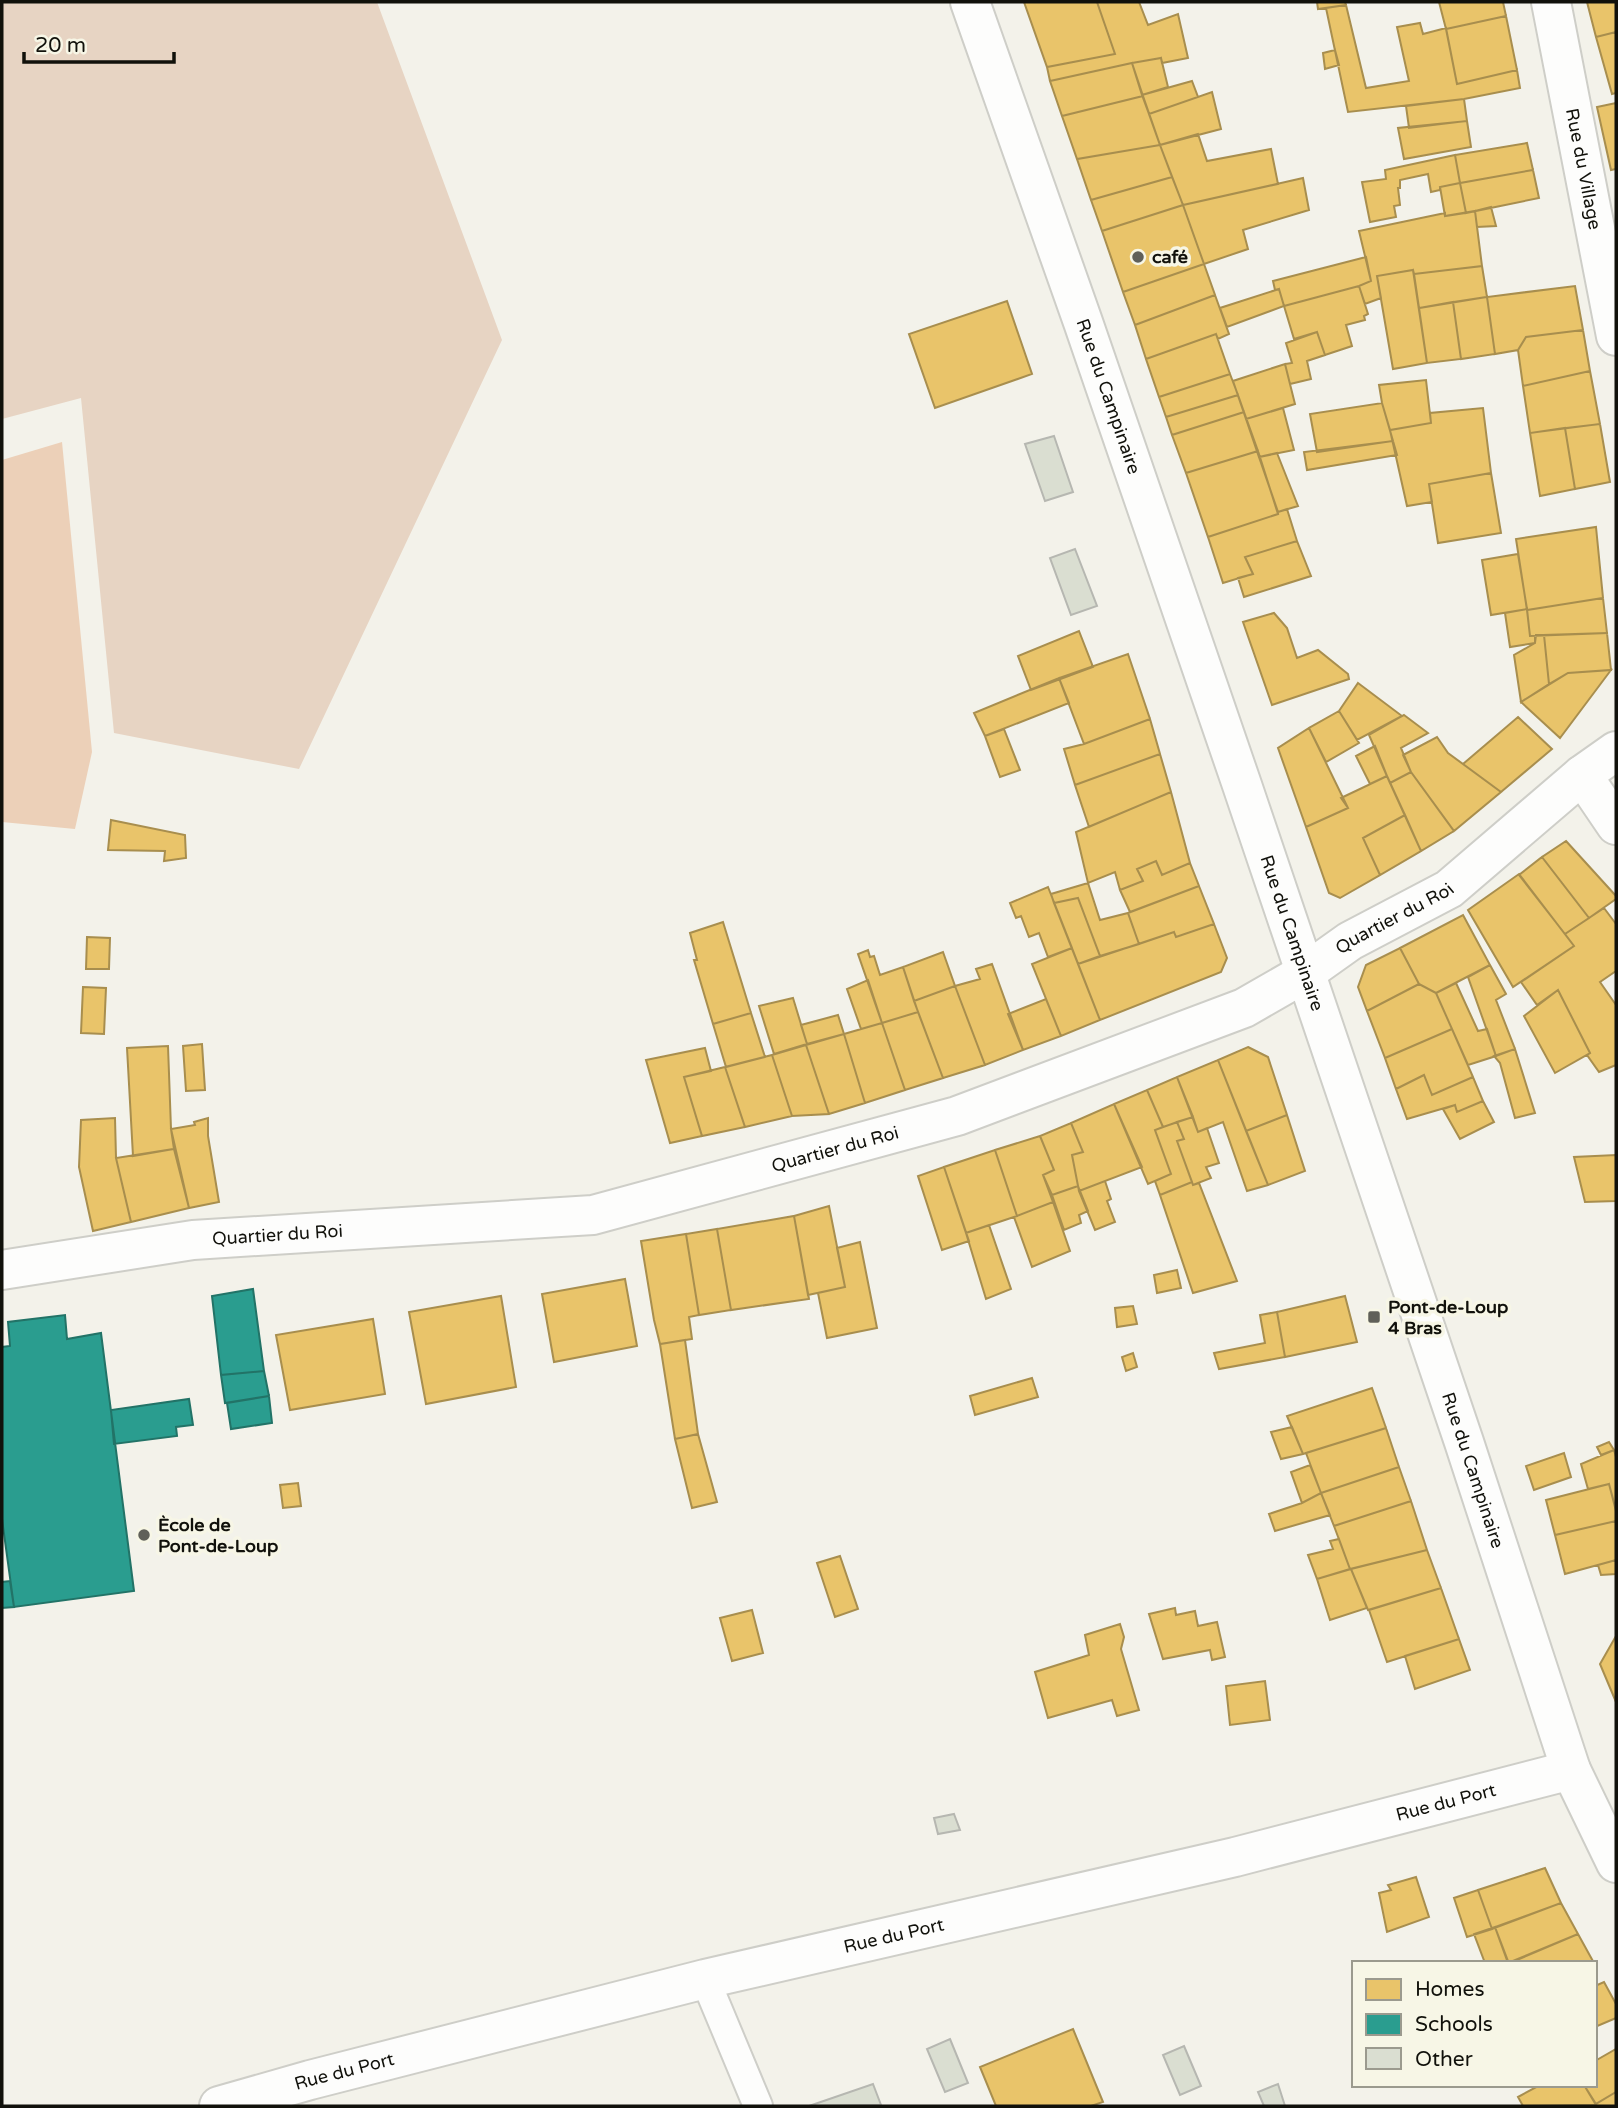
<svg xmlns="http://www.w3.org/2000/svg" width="1618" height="2108" font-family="'Varela Round',sans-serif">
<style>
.green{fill:#e7d4c3}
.forest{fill:#ecd0b8}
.homes{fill:#e9c46a;stroke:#a88e4e;stroke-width:2}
.schools{fill:#2a9d8f;stroke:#227367;stroke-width:2}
.building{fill:#daded1;stroke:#b6b7b1;stroke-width:2}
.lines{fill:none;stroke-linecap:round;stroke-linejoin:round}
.lane-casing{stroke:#cecec8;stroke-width:32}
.street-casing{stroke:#cecec8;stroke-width:42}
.secondary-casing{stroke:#cecec8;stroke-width:42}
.lane{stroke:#fdfdfc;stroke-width:28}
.street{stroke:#fdfdfc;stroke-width:38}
.secondary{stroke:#fdfdfc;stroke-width:38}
.poi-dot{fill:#606059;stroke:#f7f6e6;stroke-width:2.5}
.labels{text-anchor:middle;stroke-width:7;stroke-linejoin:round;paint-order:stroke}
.street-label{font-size:18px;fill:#11110b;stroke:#f7f6e6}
.poi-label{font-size:18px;font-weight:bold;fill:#11110b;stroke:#f7f6e6;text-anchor:start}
</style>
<rect width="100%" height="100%" fill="#f3f2ea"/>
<!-- green -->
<path class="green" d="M2,2H377L502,340L299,769L114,733L81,398L2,419Z"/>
<!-- forest -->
<path class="forest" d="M62,442L92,752L75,829L2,822V460Z"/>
<!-- homes -->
<path class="homes" d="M1024,2H1097L1115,54L1047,67Z
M1097,2H1139L1148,25L1178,14L1188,58L1162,63L1161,58L1132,63L1050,81L1047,67L1115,54Z
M1317,2H1345L1346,5L1318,9Z
M1439,2H1503L1506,16L1446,29Z
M1587,2H1616V32L1596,37Z
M1346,5L1366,88L1409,81L1397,27L1420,23L1423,34L1446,28L1457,84L1517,70L1520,88L1464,99L1348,112L1326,8Z
M1506,16L1517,70L1457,84L1446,29Z
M1616,32V93L1612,94L1596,37Z
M1335,50L1339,65L1325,69L1323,53Z
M1161,58L1168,87L1142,95L1132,63Z
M1132,63L1143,96L1062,116L1050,81Z
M1192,81L1198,97L1149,114L1142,95Z
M1212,92L1221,129L1160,145L1149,114Z
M1143,96L1160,145L1077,159L1062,116Z
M1464,99L1467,121L1409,128L1406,106Z
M1616,103V169L1611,170L1597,107Z
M1467,121L1471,147L1404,159L1398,128Z
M1198,134L1207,161L1271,149L1278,184L1183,205L1160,145Z
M1527,143L1533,170L1460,183L1455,155Z
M1160,145L1172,177L1091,200L1077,159Z
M1455,155L1460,183L1440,187V190L1431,192L1428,174L1400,180V188H1398L1400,205L1394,206L1396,217L1370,222L1362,182L1386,179L1385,170Z
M1533,170L1539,198L1466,213L1460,183Z
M1172,177L1183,205L1102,231L1091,200Z
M1303,178L1309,210L1243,230L1248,249L1204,264L1183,205Z
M1460,183L1466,213L1445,216L1440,187Z
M1183,205L1204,264L1123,292L1102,231Z
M1491,207L1496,226L1477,227L1475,211Z
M1475,211L1482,266L1414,274L1413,270L1377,276L1381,298L1365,304L1359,286L1371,281L1359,231L1445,213V216Z
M1366,257L1371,281L1359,286L1284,306L1279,289L1275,290L1273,281Z
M1204,264L1215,295L1135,325L1123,292Z
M1482,266L1487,297L1419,308L1414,274Z
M1413,270L1427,363L1393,369L1377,276Z
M1359,286L1368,314L1364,316L1365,320L1346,325L1352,346L1325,355L1317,332L1294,339L1284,306Z
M1575,286L1583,330L1526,337L1518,350L1495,354L1487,297Z
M1279,289L1284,306L1227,327L1220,308Z
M1215,295L1229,334L1218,339L1216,334L1146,359L1135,325Z
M1487,297L1495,354L1461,359L1453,302Z
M1007,301L1032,374L935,408L909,334Z
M1453,302L1461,359L1427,363L1419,308Z
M1583,330L1590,371L1523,386L1518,350L1526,337Z
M1317,332L1325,355L1307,361L1311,379L1290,384L1285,364L1292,363L1286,343Z
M1216,334L1230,374L1159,397L1146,359Z
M1285,364L1295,404L1246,419L1233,381Z
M1590,371L1600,424L1530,433L1523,386Z
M1230,374L1238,395L1166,417L1159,397Z
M1426,380L1431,423L1390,430L1382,403L1379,385Z
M1238,395L1244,412L1172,435L1166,417Z
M1382,403L1393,441L1317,452L1310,414Z
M1283,408L1294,450L1259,457L1246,419Z
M1483,408L1491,473L1429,484L1432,502L1407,506L1390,430L1431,423L1430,413Z
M1244,412L1258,451L1186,473L1172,435Z
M1600,424L1610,482L1575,489L1565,428Z
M1565,428L1575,489L1540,496L1530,433Z
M1393,441L1397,455L1307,470L1304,452Z
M1258,451L1278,514L1208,537L1186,473Z
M1277,453L1298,506L1278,512L1259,457Z
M1491,473L1501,533L1438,543L1429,484Z
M1287,509L1297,541L1245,557L1253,574L1223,583L1208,537L1278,514V512Z
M1596,527L1603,598L1527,610L1516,539Z
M1297,541L1311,576L1244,597L1238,578L1253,574L1245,557Z
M1518,554L1527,609L1491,615L1482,560Z
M1603,598L1607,633L1530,636L1527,610Z
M1527,609L1530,636H1535V643L1510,647L1505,613Z
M1274,613L1287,628L1297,658L1318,650L1348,674L1349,679L1272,705L1243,622Z
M1079,631L1093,667L1031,690L1018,656Z
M1607,633L1611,670L1568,673L1549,684L1544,635Z
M1536,635H1544L1549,684L1521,702L1514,655L1535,643Z
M1128,654L1150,719L1084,744L1059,678Z
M1611,670L1560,738L1521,702L1568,673Z
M1059,678L1069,703L985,736L974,713Z
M1358,683L1402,716L1357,740L1339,711Z
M1339,711L1359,743L1326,762L1309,728Z
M1404,715L1428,733L1401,748L1411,772L1390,783L1369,735Z
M1518,717L1552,749L1501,792L1463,764Z
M1150,719L1160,754L1075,785L1064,749L1084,744Z
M1309,728L1348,808L1306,827L1278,748Z
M1004,729L1020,770L1000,777L985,736Z
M1437,737L1448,753L1501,792L1454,831L1411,772L1403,755Z
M1375,746L1387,776L1370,784L1356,756Z
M1160,754L1171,792L1089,827L1075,785Z
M1411,772L1454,831L1421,851L1390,783Z
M1387,776L1405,815L1363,838L1380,875L1340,898L1329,893L1306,827L1348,808L1341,798Z
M1171,792L1190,863L1162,875L1156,861L1137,869L1143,881L1120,890L1115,872L1088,883L1076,832Z
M1405,815L1421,851L1380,875L1363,838Z
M111,820L185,835L186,858L164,861L165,851L108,850Z
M1566,841L1616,896V899L1589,918L1542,857Z
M1542,857L1589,918L1565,934L1519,875Z
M1156,861L1162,875L1190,863L1199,886L1130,912L1120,890L1143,881L1137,869Z
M1519,874L1574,946L1513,987L1468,910Z
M1088,883L1100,920L1128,913L1139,944L1100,956L1078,898L1054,903L1051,894Z
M1199,886L1214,924L1176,937L1174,932L1139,944L1128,913Z
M1048,887L1072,948L1048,957L1039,933L1029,937L1021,916L1016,918L1010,903Z
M1078,898L1100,956L1078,964L1054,903Z
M1604,908L1616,924V971L1600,982L1616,1005V1065L1599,1072L1587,1055L1590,1053L1558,990L1537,1005L1521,982L1574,946L1565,934Z
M1463,915L1490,965L1436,993L1419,984L1400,948Z
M723,922L751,1013L713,1024L694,960H697L690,933Z
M1214,924L1227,958L1221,972L1100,1020L1078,964L1174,932L1176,937Z
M87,937L110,938L109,969H86Z
M1072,948L1100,1020L1061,1036L1032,964Z
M1400,948L1419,984L1367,1011L1358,987L1366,965Z
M868,950L870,957L874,956L880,975L903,967L918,1012L882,1023L858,954Z
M943,952L955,986L914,1001L903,967Z
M992,964L1023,1050L985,1065L955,986L980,979L976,969Z
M1490,965L1506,994L1496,1000L1515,1049L1496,1056L1468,977Z
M868,980L882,1023L861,1029L847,989Z
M1456,983L1478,1031L1487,1029L1496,1056L1468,1065L1436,993Z
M1419,984L1436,993L1452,1029L1385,1058L1367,1011Z
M955,986L985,1065L943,1078L914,1001Z
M83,987L106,988L104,1034L81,1033Z
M1558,990L1590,1053L1555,1073L1524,1016Z
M793,998L807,1044L774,1054L759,1006Z
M1046,999L1061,1036L1023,1050L1008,1014Z
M918,1012L943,1078L905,1090L882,1023Z
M751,1013L765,1057L726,1067L713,1024Z
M838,1015L844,1034L807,1044L801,1025Z
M882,1023L905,1090L865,1103L844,1034Z
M1452,1029L1473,1077L1432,1095L1424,1075L1396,1089L1385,1058Z
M844,1034L865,1103L829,1114L806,1045Z
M202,1044L205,1090L186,1091L183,1046Z
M806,1045L829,1114L792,1116L772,1055Z
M168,1046L171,1129L174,1149L133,1156L127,1048Z
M1248,1047L1268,1057L1287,1115L1246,1131L1218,1060Z
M705,1048L711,1071L684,1077L702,1136L670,1143L646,1060Z
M1515,1049L1535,1113L1515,1118L1500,1063L1494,1056Z
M772,1055L792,1116L745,1127L725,1067Z
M1218,1060L1268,1185L1247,1191L1223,1122L1198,1132L1177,1077Z
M725,1067L745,1127L702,1136L684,1077Z
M1424,1075L1432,1095L1473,1077L1483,1101L1457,1112L1455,1105L1407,1119L1396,1089Z
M1177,1077L1193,1117L1163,1127L1147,1090Z
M1147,1090L1163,1127L1155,1130L1171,1174L1148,1184L1114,1104Z
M1483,1101L1494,1122L1460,1139L1443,1109L1455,1105L1457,1112Z
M1114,1104L1142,1167L1079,1191L1072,1155L1083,1152L1071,1123Z
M1287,1115L1305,1171L1268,1185L1246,1131Z
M1193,1117L1198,1132L1207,1128L1219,1163L1206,1167L1211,1178L1193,1185L1177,1141L1184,1139L1177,1122Z
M115,1118L116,1158L131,1222L93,1231L79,1167L81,1120Z
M208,1118V1136L219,1202L189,1208L171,1129L195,1125L194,1122Z
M1177,1122L1184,1139L1177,1141L1192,1182L1160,1195L1155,1181L1171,1174L1155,1130Z
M1071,1123L1083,1152L1072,1155L1078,1186L1052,1195L1043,1175L1054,1170L1040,1136Z
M1040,1136L1054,1170L1043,1175L1053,1202L1017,1216L995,1150Z
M174,1149L189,1208L131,1222L116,1158Z
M995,1150L1017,1216L966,1233L944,1167Z
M1616,1155V1201L1585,1202L1574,1157Z
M944,1167L969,1241L942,1250L918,1176Z
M1105,1181L1111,1199L1107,1201L1115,1222L1095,1230L1079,1191Z
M1192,1182L1193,1185L1199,1183L1237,1281L1193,1293L1160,1195Z
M1078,1186L1088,1211L1079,1215L1081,1223L1064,1230L1052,1195Z
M1053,1202L1070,1251L1032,1267L1014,1217Z
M829,1206L845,1287L808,1295L794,1216Z
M794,1216L809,1299L731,1310L717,1229Z
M989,1225L1011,1289L986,1299L966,1233Z
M717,1229L731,1310L699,1315L686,1234Z
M686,1234L699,1315L689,1317L692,1339L660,1344L654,1320L641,1241Z
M860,1242L877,1328L827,1338L818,1293L845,1287L837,1248Z
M1177,1270L1181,1288L1157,1293L1154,1275Z
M625,1279L637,1346L554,1362L542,1294Z
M501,1296L516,1387L426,1404L409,1312Z
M1345,1296L1357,1342L1285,1357L1277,1312Z
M1133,1306L1137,1324L1117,1327L1115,1308Z
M1277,1312L1285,1357L1219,1369L1214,1353L1265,1343L1260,1315Z
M373,1319L385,1394L290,1410L276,1335Z
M685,1340L698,1434L675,1439L660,1344Z
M1133,1353L1137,1367L1126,1371L1122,1357Z
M1032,1378L1038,1397L975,1415L970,1396Z
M1372,1388L1386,1428L1303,1454L1287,1416Z
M1292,1427L1303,1454L1281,1459L1271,1432Z
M1386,1428L1399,1467L1321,1493L1306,1453Z
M698,1434L717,1502L692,1508L675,1439Z
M1609,1442L1614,1450L1601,1455L1597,1447Z
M1614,1450L1616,1457V1510L1609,1484L1588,1489L1581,1464Z
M1564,1453L1571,1477L1534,1490L1526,1466Z
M1310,1465L1321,1493L1302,1503L1291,1472Z
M1399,1467L1411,1501L1334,1526L1321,1493Z
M298,1483L301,1506L283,1508L280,1485Z
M1609,1484L1616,1511V1521L1555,1535L1546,1500Z
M1321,1493L1330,1515L1275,1531L1269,1514L1302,1503Z
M1411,1501L1427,1550L1350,1569L1334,1526Z
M1616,1521V1560L1565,1574L1555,1535Z
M1339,1539L1350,1569L1317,1579L1308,1555L1333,1549L1330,1541Z
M1427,1550L1441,1588L1368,1610L1351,1569Z
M840,1556L858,1609L835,1617L817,1563Z
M1616,1560V1574L1601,1575L1598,1565Z
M1351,1569L1367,1608L1330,1620L1317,1579Z
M1441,1588L1459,1639L1387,1662L1369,1610Z
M1175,1608L1176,1615L1195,1611L1198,1626L1217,1622L1225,1657L1212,1660L1210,1650L1163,1659L1149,1614Z
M752,1610L763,1653L732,1661L720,1618Z
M1120,1624L1124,1637L1121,1649L1139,1710L1117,1716L1112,1700L1048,1718L1035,1672L1089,1655L1085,1635Z
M1616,1636V1702L1600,1664Z
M1459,1639L1470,1670L1415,1689L1405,1656Z
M1265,1681L1270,1720L1230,1725L1226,1686Z
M1545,1868L1561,1903L1492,1929L1478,1890Z
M1416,1877L1429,1917L1387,1932L1379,1893L1391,1890L1388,1885Z
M1478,1890L1492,1929L1467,1937L1454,1898Z
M1561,1903L1578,1934L1508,1963L1495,1927Z
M1495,1927L1508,1961L1485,1963L1474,1934Z
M1578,1934L1594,1963H1513L1512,1962Z
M1604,1982L1616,2004V2018L1595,2027V1986Z
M1073,2029L1103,2102L1091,2106H996L980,2067Z
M1616,2049V2092L1596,2104L1584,2085H1595V2061Z
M1540,2085H1584L1596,2105L1523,2106L1518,2097Z
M1616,2092V2106H1597L1596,2104Z"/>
<!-- schools -->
<path class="schools" d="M253,1289L264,1371L221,1375L212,1296Z
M65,1315L67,1339L101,1333L134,1591L14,1607L2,1519V1347L10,1346L8,1322Z
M264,1371L269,1396L225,1403L221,1375Z
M269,1396L272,1423L231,1429L227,1403Z
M189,1399L193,1425L176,1427L177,1436L114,1444L111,1410Z
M10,1581L14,1607L2,1608V1582Z"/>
<!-- building -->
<path class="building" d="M1054,436L1073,492L1045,501L1025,444Z
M1075,549L1097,606L1071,615L1050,558Z
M954,1814L960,1830L938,1834L934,1818Z
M950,2039L968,2083L945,2092L927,2049Z
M1184,2046L1201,2086L1180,2095L1163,2055Z
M873,2084L881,2105L809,2106Z
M1278,2084L1285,2106H1264L1258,2092Z"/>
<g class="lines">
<!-- lane casing -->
<g class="lane-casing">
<path id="lane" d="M705,1979L758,2106"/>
</g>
<!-- street casing -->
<g class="street-casing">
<g id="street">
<path id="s1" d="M1551,2L1616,336"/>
<path d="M1582,775L1616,825"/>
<path id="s2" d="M1305,973L1350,941L1449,889L1582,775L1616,751"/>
<path id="s3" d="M219,2106L310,2080L705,1979L1235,1857L1571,1770"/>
</g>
</g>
<!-- secondary casing -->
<g class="secondary-casing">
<g id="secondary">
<path id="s4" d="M970,2L1083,322L1242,785L1464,1442L1571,1770L1616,1863"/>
<path id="s5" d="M2,1270L193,1240L593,1215L957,1116L1244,1008L1305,973"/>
</g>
</g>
<!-- lane -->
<use href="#lane" class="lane"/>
<!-- street -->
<use href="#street" class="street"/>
<!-- secondary -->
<use href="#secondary" class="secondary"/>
</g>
<!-- markers -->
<g class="poi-dot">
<circle cx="1138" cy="257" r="7"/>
<rect x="1367" y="1310" width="14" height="14" rx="3.5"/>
<circle cx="144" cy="1535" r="7"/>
</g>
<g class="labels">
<!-- street labels -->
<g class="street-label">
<text dy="6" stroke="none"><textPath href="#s1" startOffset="170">Rue du Village</textPath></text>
<text dy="6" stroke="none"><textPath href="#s4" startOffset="418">Rue du Campinaire</textPath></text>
<text dy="6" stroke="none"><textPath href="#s2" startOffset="105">Quartier du Roi</textPath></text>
<text dy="6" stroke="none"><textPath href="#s4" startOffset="985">Rue du Campinaire</textPath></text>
<text dy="6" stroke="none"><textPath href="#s5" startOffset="845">Quartier du Roi</textPath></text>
<text dy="6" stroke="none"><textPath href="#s5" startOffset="278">Quartier du Roi</textPath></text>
<text dy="6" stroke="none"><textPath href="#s4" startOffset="1552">Rue du Campinaire</textPath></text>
<text dy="6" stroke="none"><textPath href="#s3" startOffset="1264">Rue du Port</textPath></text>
<text dy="6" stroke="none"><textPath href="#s3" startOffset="696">Rue du Port</textPath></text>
<text dy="6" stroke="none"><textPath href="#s3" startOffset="130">Rue du Port</textPath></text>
</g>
<!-- poi labels -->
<g class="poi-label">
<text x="1152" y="263">café</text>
<text x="1388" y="1313">Pont-de-Loup<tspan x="1388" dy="21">4 Bras</tspan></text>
<text x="158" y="1531">Ècole de<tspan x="158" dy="21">Pont-de-Loup</tspan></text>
</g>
</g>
<!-- border -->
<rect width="1618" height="2108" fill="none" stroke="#11110b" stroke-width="7"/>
<!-- legend -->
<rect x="1352" y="1961" width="245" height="126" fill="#f7f6e6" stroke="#9b9a8e" stroke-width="2"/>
<rect x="1366" y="1979" width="35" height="21" fill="#e9c46a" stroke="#9b9a8e" stroke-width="2"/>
<text x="1415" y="1996" font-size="21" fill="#11110b">Homes</text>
<rect x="1366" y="2014" width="35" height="21" fill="#2a9d8f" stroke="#9b9a8e" stroke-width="2"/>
<text x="1415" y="2031" font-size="21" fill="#11110b">Schools</text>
<rect x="1366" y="2048" width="35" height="21" fill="#daded1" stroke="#9b9a8e" stroke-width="2"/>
<text x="1415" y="2066" font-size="21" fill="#11110b">Other</text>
<!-- scale -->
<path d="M24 52v10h150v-10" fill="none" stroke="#11110b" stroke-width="3.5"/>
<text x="35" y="52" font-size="21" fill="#11110b" stroke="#f7f6e6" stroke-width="5" paint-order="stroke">20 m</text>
</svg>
